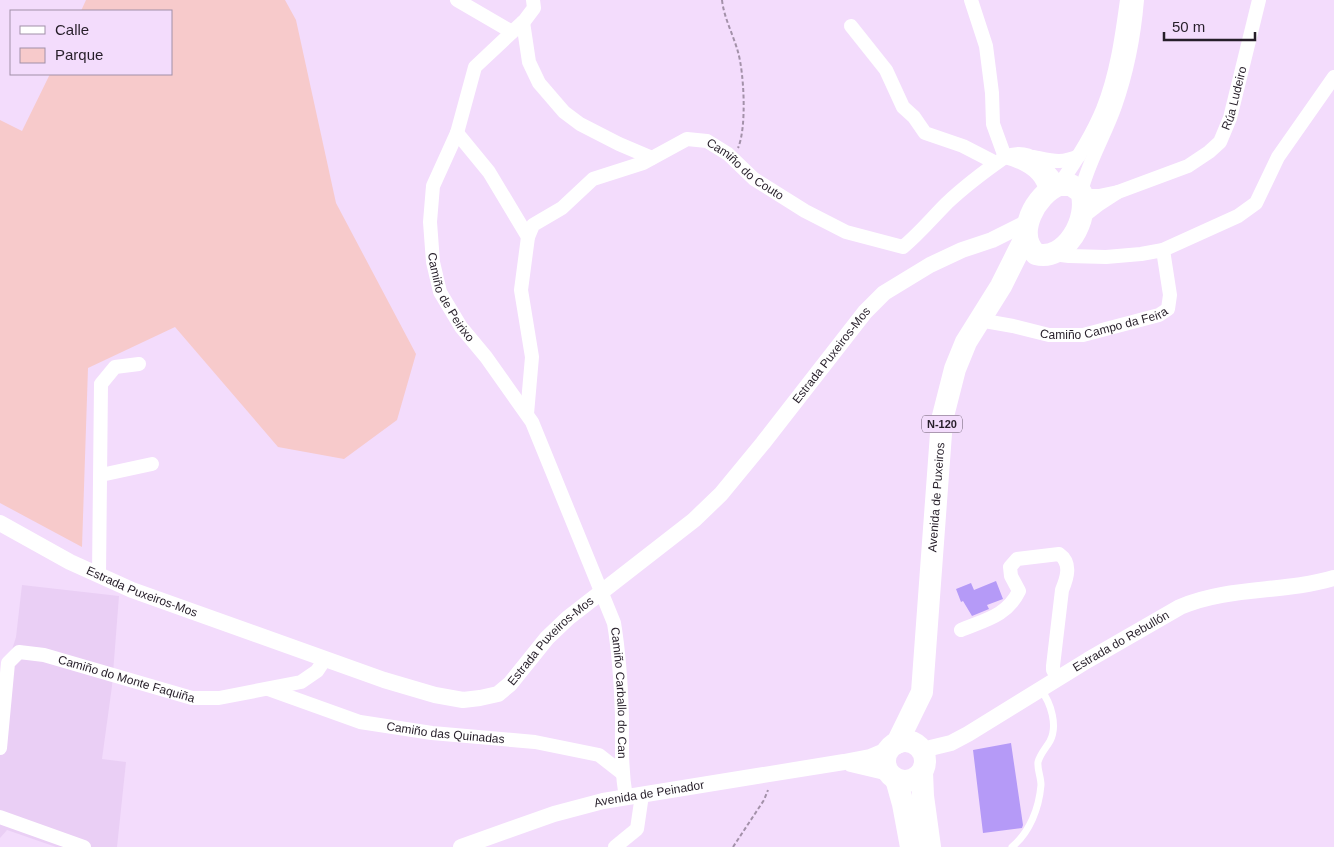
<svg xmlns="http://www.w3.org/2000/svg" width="1334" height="847" font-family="Helvetica,sans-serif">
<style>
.built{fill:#eacff5}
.green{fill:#f7cacb}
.building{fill:#b59af7}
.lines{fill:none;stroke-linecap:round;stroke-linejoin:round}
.path{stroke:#a391a9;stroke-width:2;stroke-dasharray:4 2.5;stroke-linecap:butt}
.service{stroke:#fff;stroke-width:7}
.minor{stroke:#fff;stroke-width:14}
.tertiary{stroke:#fff;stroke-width:16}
.trunk{stroke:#fff;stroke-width:22}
.labels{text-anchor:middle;stroke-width:5;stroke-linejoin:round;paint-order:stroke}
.shield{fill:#f3dcfc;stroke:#645768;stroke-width:1}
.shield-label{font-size:11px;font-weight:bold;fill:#261e29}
.street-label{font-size:12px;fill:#261e29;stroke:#f3dcfc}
</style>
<rect width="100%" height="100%" fill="#f3dcfc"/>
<!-- built -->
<path class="built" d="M22,585L119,596L112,686L102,759L126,762L117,847H56L7,830L0,838V688L16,637Z"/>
<!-- green -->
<path class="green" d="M86,0H285L296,20L336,203L416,354L397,420L344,459L278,447L175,327L88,368L82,547L0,503V120L22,131L50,74H171V11H81Z"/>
<!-- building -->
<path class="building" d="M996,581L1003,599L987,605L989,609L972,616L963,601L961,602L956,589L971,583L974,590Z
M1011,743L1023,825L1022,828L983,833L973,750Z"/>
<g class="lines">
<!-- path -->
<path class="path" d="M722,0C724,18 733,34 738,52C744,73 747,127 738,148
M733,847L764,800L768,790"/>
<!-- service -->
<path class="service" d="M1012,847C1030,832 1039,808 1041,785C1041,777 1037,769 1038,762C1040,754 1046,748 1050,741C1058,726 1051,703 1041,690"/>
<!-- minor -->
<g class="minor">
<path d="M457,0L512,32"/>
<path id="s1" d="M533,0L534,8L525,20L475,67L457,133L433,186L430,222L433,262L440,292L461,327L486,357L532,422L614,623C619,653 621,685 622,716C622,745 621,769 626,798"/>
<path d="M523,22L529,62L539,83L564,112L580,124L619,144L652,158"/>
<path d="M851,26L886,70L903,107L914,117L925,133L963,146L996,163"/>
<path d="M457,133L489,172L528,237"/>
<path d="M1034,157C1053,161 1061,164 1079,156"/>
<path d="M1081,192C1088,162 1105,135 1115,106C1127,72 1134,36 1137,0"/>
<path id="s2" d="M1118,192L1188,166L1209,152L1220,142L1230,118L1259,0"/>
<path d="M1046,193C1044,172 1024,162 1005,157C1031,146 1046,167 1059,185C1076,161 1092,136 1103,109C1117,74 1122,36 1127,0"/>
<path d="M1080,219L1098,205L1118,192L1099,196H1082"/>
<path d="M1053,254L1069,256L1106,257L1141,254L1163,250L1238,216L1256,203L1278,157L1334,77"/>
<path id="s3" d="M979,320L1013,326L1049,335H1083L1159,315L1168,309L1170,295L1163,250"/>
<path id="s4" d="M527,414L532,357L521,290L528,237L533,225L562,208L593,179L643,163L687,139L707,141L728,154L754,179L805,211L846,232L903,247C919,234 932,218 947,203C965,186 985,171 1005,157L993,124L992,93L986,46L971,0"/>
<path d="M101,475L152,464"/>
<path d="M99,575L101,384L115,367L139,364"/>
<path d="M961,630C985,620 1007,616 1019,591L1011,576L1010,567L1017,559L1059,554C1072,563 1067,578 1062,590L1053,666V670L1059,678"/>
<path id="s5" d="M268,689L360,722L432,733L535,742L599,755L622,773"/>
<path id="s6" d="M0,748L8,663L19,652L44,655L192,698H219L301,682L317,671L325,659"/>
<path d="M0,817L84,847"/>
<path d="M615,847L637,829L642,795"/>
</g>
<!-- tertiary -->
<g class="tertiary">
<path id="s7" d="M0,523L70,562L132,590L384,680L435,695L463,700L480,698L498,694L510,684L547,638L568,618L694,520L721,494L763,443L865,312L884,293L930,265L962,250L992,240L1030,221"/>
<path id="s8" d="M922,750L951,743L968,734L1088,660L1180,607C1229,586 1284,593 1334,578"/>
<path d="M851,764L889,773"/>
<path id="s9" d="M461,847L554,814L603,801L844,762L870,757L889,749"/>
</g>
<!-- trunk -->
<g class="trunk">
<path d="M1059,185H1071L1081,192C1090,218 1066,262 1036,254C1014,234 1036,194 1059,185Z"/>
<circle cx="905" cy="761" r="20"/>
<path id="s10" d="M897,743L922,692L942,420L955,369L966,342L1001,286L1026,236"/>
<path d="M922,772L923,796L930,847"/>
<path d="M896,779L903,804L911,847"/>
</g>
</g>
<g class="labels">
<!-- shield labels -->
<rect class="shield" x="922" y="415.5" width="40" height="17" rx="4"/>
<g class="shield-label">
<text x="942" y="428">N-120</text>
</g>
<!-- street labels -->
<g class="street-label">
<text dy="4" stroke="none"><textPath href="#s2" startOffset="161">Rúa Ludeiro</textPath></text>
<text dy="4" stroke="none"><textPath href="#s4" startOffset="438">Camiño do Couto</textPath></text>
<text dy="4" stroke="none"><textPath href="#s1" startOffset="334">Camiño de Peirixo</textPath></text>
<text dy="4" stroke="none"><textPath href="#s3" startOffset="128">Camiño Campo da Feira</textPath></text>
<text dy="4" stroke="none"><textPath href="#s7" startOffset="1011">Estrada Puxeiros-Mos</textPath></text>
<text dy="4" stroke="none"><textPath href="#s10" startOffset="252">Avenida de Puxeiros</textPath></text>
<text dy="4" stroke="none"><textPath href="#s7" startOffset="158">Estrada Puxeiros-Mos</textPath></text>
<text dy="4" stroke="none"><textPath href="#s7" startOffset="608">Estrada Puxeiros-Mos</textPath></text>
<text dy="4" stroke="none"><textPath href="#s8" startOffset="228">Estrada do Rebullón</textPath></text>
<text dy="4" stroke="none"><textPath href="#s6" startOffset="212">Camiño do Monte Faquiña</textPath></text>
<text dy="4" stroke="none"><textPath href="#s1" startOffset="772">Camiño Carballo do Can</textPath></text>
<text dy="4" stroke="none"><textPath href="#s5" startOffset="184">Camiño das Quinadas</textPath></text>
<text dy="4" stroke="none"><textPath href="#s9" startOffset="196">Avenida de Peinador</textPath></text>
</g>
</g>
<!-- legend -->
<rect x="10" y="10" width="162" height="65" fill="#f3dcfc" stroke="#a190a8"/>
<rect x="20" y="26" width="25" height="8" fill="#ffffff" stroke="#a190a8"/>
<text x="55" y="35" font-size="15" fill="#261e29">Calle</text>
<rect x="20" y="48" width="25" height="15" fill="#f7cacb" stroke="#a190a8"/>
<text x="55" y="60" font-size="15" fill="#261e29">Parque</text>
<!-- scale -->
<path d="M1164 32v8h91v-8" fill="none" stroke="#261e29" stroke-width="2.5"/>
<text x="1172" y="32" font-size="15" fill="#261e29" stroke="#f3dcfc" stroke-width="4" paint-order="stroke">50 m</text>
</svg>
